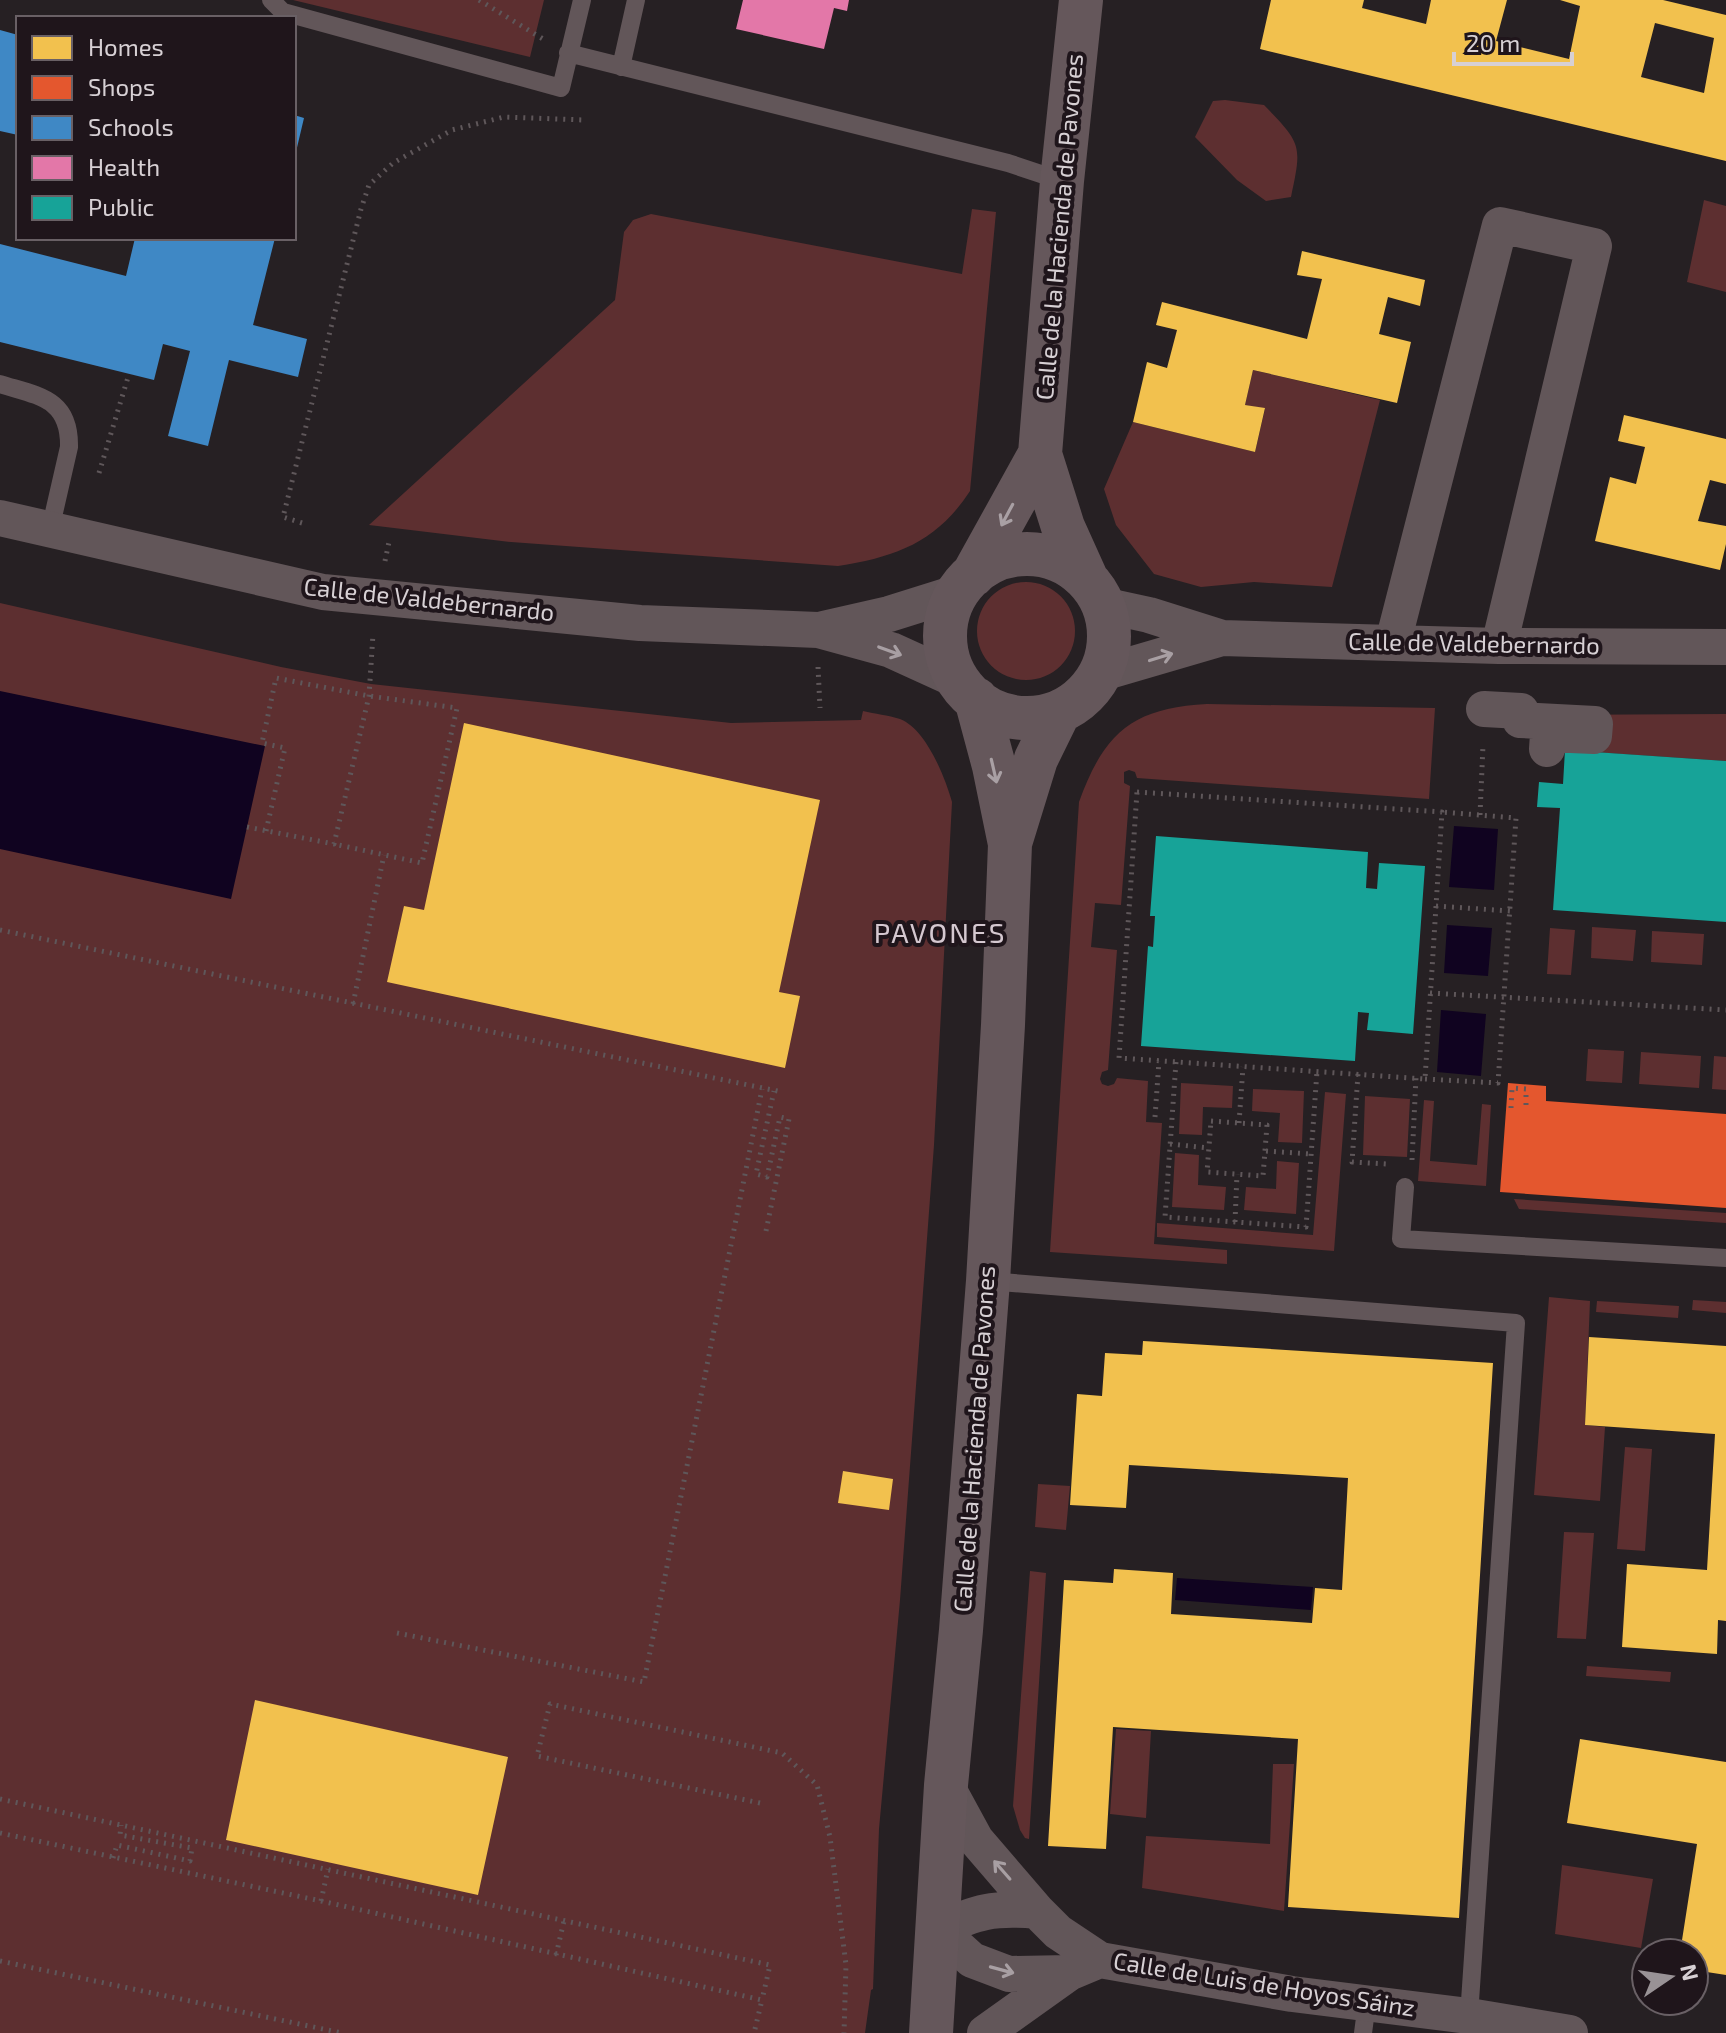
<svg xmlns="http://www.w3.org/2000/svg" width="1726" height="2033" font-family="'Exo 2',sans-serif">
<style>
.green{fill:#5d2f30}
.water{fill:#100320}
.homes{fill:#f2c14e;fill-rule:evenodd}
.shops{fill:#e4572e}
.schools{fill:#3f88c5}
.health{fill:#e377a8}
.public{fill:#17a398}
.lines{fill:none;stroke-linecap:round;stroke-linejoin:round}
.path{stroke:#5f575a;stroke-width:5;stroke-dasharray:2 6;stroke-linecap:butt}
.lane{stroke:#625659;stroke-width:18}
.street{stroke:#625659;stroke-width:36}
.secondary{stroke:#65575b;stroke-width:44}
.oneway{stroke:#a9a0a4}
.oneway2{stroke:#a89fa3}
.labels{text-anchor:middle;stroke-width:8;stroke-linejoin:round;paint-order:stroke}
.street-label{font-size:24px;fill:#d7d0d4;stroke:#1f151b}
.quarter-label{font-size:28px;letter-spacing:2px;fill:#d5c8d0;stroke:#1f151b}
</style>
<rect width="100%" height="100%" fill="#262023"/>
<!-- green -->
<path class="green" d="M293,0H544L530,57Z
M1225,100L1264,105C1302,144 1302,145 1291,197L1266,201L1237,180L1195,137L1213,101Z
M1704,200L1726,206V292L1687,282Z
M972,209L996,212L970,491C937,542 896,557 838,566L511,542L369,525L615,300L624,232L633,220L651,214L962,274Z
M1253,370L1380,400L1332,587L1254,582L1201,587L1154,574L1116,525L1104,489L1133,422L1255,452L1265,409L1245,405Z
M977 631a49 49 0 1 1 98 0a49 49 0 1 1-98 0Z
M0,603L281,667L371,684L731,723L861,720L863,711C875,714 888,715 900,719C926,729 945,777 952,802L934,1145L900,1600L879,1829L873,1989L871,1990L865,2033H0Z
M1207,704L1435,708L1429,799L1137,778L1135,772L1129,770L1124,772V783L1130,786L1121,905L1095,903L1091,947L1117,950L1108,1070L1102,1072L1100,1079L1102,1084L1108,1086L1114,1084L1117,1078L1148,1081L1146,1122L1162,1123L1154,1244L1227,1250V1264L1050,1252L1079,802C1104,733 1132,708 1207,704Z
M1726,714V761L1533,748V715Z
M1592,927L1636,930L1633,961L1591,958Z
M1550,928L1575,930L1571,975L1547,974Z
M1652,931L1704,934L1702,965L1651,962Z
M1588,1049L1624,1051L1622,1083L1586,1081Z
M1641,1052L1701,1056L1699,1088L1639,1084Z
M1714,1056L1726,1057V1090L1712,1089Z
M1181,1083L1233,1086L1232,1108L1203,1107L1202,1135L1179,1134Z
M1253,1089L1304,1091L1302,1143L1278,1142L1280,1113L1252,1111Z
M1325,1092L1346,1094L1334,1251L1157,1237V1223L1313,1235Z
M1365,1096L1410,1099L1407,1157L1363,1155Z
M1424,1100L1434,1101L1430,1161L1477,1165L1482,1104L1491,1105L1486,1186L1418,1181Z
M1175,1153L1199,1155L1198,1185L1226,1187L1224,1210L1172,1207Z
M1277,1161L1299,1163L1296,1214L1244,1210L1246,1187L1276,1189Z
M1514,1199L1726,1213V1223L1519,1209Z
M1549,1297L1590,1301L1585,1425L1605,1427L1600,1501L1534,1495Z
M1693,1300L1726,1302V1313L1692,1310Z
M1597,1301L1679,1306L1678,1318L1596,1312Z
M1625,1447L1652,1449L1645,1551L1617,1549Z
M1038,1484L1070,1486L1066,1530L1035,1527Z
M1564,1532L1594,1533L1586,1639L1557,1638Z
M1030,1571L1046,1573L1029,1839L1025,1838L1020,1830L1013,1806Z
M1587,1666L1671,1672L1670,1682L1586,1676Z
M1116,1729L1151,1731L1146,1818L1110,1814Z
M1273,1764H1294L1284,1911L1142,1888L1146,1836L1270,1844Z
M1562,1865L1653,1879L1641,1948L1555,1934Z"/>
<!-- water -->
<path class="water" d="M0,691L265,746L231,899L0,849Z
M1454,826L1498,829L1494,890L1449,887Z
M1447,925L1492,928L1488,976L1444,973Z
M1441,1010L1486,1014L1481,1076L1437,1072Z
M1177,1578L1313,1587L1311,1610L1175,1600Z"/>
<!-- homes -->
<path class="homes" d="M1271,0H1364L1362,8L1426,24L1431,0H1507L1496,41L1569,59L1580,6L1560,0H1663L1726,15V161L1260,49ZM1655,23L1714,38L1704,93L1641,77Z
M1302,251L1425,280L1420,306L1388,297L1379,334L1411,342L1397,403L1253,370L1245,405L1265,408L1255,452L1133,422L1147,362L1167,368L1177,330L1156,325L1162,302L1307,339L1322,279L1297,275Z
M1624,415L1726,439V484L1710,480L1698,521L1726,526V544L1720,570L1595,541L1610,477L1636,484L1645,447L1618,441Z
M464,723L820,800L779,992L800,996L785,1068L387,982L404,906L424,910Z
M1589,1337L1726,1346V1621L1718,1620L1717,1654L1622,1647L1627,1564L1707,1570L1715,1434L1585,1425Z
M1143,1341L1493,1363L1459,1918L1288,1907L1298,1739L1113,1727L1106,1849L1048,1846L1064,1580L1113,1583L1114,1569L1173,1573L1171,1614L1312,1623L1315,1588L1342,1590L1348,1478L1129,1465L1126,1508L1070,1505L1077,1394L1102,1396L1105,1353L1142,1355Z
M843,1471L893,1479L889,1510L838,1503Z
M255,1700L508,1757L478,1895L226,1840Z
M1580,1739L1726,1762V1975L1694,1970V1953H1680L1697,1844L1567,1823Z"/>
<!-- shops -->
<path class="shops" d="M1508,1083L1546,1086V1101L1726,1114V1208L1500,1192Z"/>
<!-- schools -->
<path class="schools" d="M0,30L18,35V135L0,131Z
M294,115L304,118L295,156H294Z
M135,238H275L253,325L307,339L298,377L229,360L208,446L168,436L190,351L163,344L154,380L0,342V244L126,276Z"/>
<!-- health -->
<path class="health" d="M743,0H849L847,11L834,8L824,49L736,29Z"/>
<!-- public -->
<path class="public" d="M1565,750L1726,761V922L1553,910L1560,808L1537,807L1539,782L1563,784Z
M1156,836L1368,852L1366,888L1377,889L1379,863L1425,866L1413,1034L1367,1030L1369,1013L1358,1012L1355,1061L1141,1046L1148,946L1153,947L1155,916H1150Z"/>
<g class="lines">
<!-- path -->
<path class="path" d="M479,0L543,39
M99,473L129,374
M302,523L283,517L361,209L369,185L393,163L452,130L504,117L584,120
M385,561L389,542
M818,667L820,708
M1137,792L1442,812L1425,1079L1119,1058Z
M1480,815L1483,745
M247,827L334,844L369,696L373,634
M266,831L285,748L262,743L276,678L369,696L457,708L422,863L334,844
M1436,906L1510,911
M0,930L782,1092
M1430,993L1726,1010
M353,1004L384,855
M1176,1062L1165,1217L1306,1227L1317,1071
M1358,1074L1352,1162L1387,1164
M1425,1079L1498,1083L1516,818L1442,812
M1511,1108L1512,1088L1526,1089V1107
M1155,1117L1159,1061
M1211,1121L1267,1125L1263,1176L1207,1172Z
M1239,1123L1243,1067
M1170,1144L1209,1148
M1266,1151L1311,1154
M1412,1160L1416,1078
M1235,1222L1237,1174
M766,1231L789,1119L780,1117L767,1177L756,1174L774,1091
M397,1633L644,1682L762,1089
M0,1799L770,1965L762,2000
M760,1803L537,1756L550,1704L782,1753L817,1785L830,1837L846,1965L844,2033
M0,1833L321,1901L762,2000L754,2033
M113,1858L117,1845L190,1861L192,1848L120,1835L121,1825
M321,1901L328,1869
M556,1955L564,1921
M0,1961L342,2033"/>
<!-- lane -->
<path class="lane" d="M271,0L283,12L561,88L582,0
M568,53L1008,163L1062,181
M621,67L636,0
M0,384C38,396 70,398 69,447L50,530
M1405,1187L1401,1239L1726,1258
M988,1281L1516,1323L1469,2016
M1363,2033L1367,2003"/>
<!-- street -->
<path class="street" d="M0,518L323,592L640,623L818,630L891,650L959,681
M1103,605L1149,615L1222,638L1499,646L1726,647
M823,629L889,614L956,593
M1393,642L1500,225L1594,246L1499,646
M1099,674L1222,638
M1484,709L1521,711L1520,720L1595,724L1594,736L1548,734L1547,749
M946,1785L976,1840L1037,1911L1058,1932L1100,1960L1292,1994L1469,2016L1570,2033
M1037,1911C993,1907 977,1912 938,1929L972,1960L1009,1974L1069,1973L1100,1960
M985,2033L1069,1973"/>
<!-- secondary -->
<path class="secondary" d="M1081,0L1062,181L1040,454L1063,527L1086,578
M945 636a82 82 0 1 1 164 0a82 82 0 1 1-164 0Z
M973,575L1040,454
M1011,840L1036,759L1059,712
M931,2033L946,1785L961,1630L988,1281L1003,1025L1010,844L994,766L976,699"/>
</g>
<!-- one-way arrows -->
<defs><path id="oneway-shaft" d="M-6 0H5M1.5-3L5.5 0L1.5 3" fill="none" stroke-width="1.6" stroke-linecap="round" stroke-linejoin="round" transform="scale(2)"/></defs>
<g class="oneway">
<use href="#oneway-shaft" transform="translate(1007 515) rotate(118)"/>
<use href="#oneway-shaft" transform="translate(994 771) rotate(77)"/>
</g>
<g class="oneway2">
<use href="#oneway-shaft" transform="translate(890 651) rotate(20)"/>
<use href="#oneway-shaft" transform="translate(1161 657) rotate(-17)"/>
<use href="#oneway-shaft" transform="translate(1002 1870) rotate(-131)"/>
<use href="#oneway-shaft" transform="translate(1002 1970) rotate(15)"/>
</g>
<g class="labels">
<!-- street labels -->
<g class="street-label">
<text transform="translate(1060 227) rotate(-85)" y="8">Calle de la Hacienda de Pavones</text>
<text transform="translate(429 600) rotate(6)" y="8">Calle de Valdebernardo</text>
<text transform="translate(1474 644) rotate(1)" y="8">Calle de Valdebernardo</text>
<text transform="translate(975 1439) rotate(-86)" y="8">Calle de la Hacienda de Pavones</text>
<text transform="translate(1264 1985) rotate(9)" y="8">Calle de Luis de Hoyos Sáinz</text>
</g>
<!-- quarter labels -->
<g class="quarter-label">
<text x="940" y="943">PAVONES</text>
</g>
</g>
<!-- legend -->
<rect x="16" y="16" width="280" height="224" fill="#1f151b" stroke="#696065" stroke-width="2"/>
<rect x="32" y="36" width="40" height="24" fill="#f2c14e" stroke="#696065" stroke-width="2"/>
<text x="88" y="56" font-size="24" fill="#d7d0d4">Homes</text>
<rect x="32" y="76" width="40" height="24" fill="#e4572e" stroke="#696065" stroke-width="2"/>
<text x="88" y="96" font-size="24" fill="#d7d0d4">Shops</text>
<rect x="32" y="116" width="40" height="24" fill="#3f88c5" stroke="#696065" stroke-width="2"/>
<text x="88" y="136" font-size="24" fill="#d7d0d4">Schools</text>
<rect x="32" y="156" width="40" height="24" fill="#e377a8" stroke="#696065" stroke-width="2"/>
<text x="88" y="176" font-size="24" fill="#d7d0d4">Health</text>
<rect x="32" y="196" width="40" height="24" fill="#17a398" stroke="#696065" stroke-width="2"/>
<text x="88" y="216" font-size="24" fill="#d7d0d4">Public</text>
<!-- north arrow -->
<g transform="translate(1670 1977) rotate(77)"><circle r="38" fill="#1f151b" stroke="#696065" stroke-width="2"/>
<path d="M0-6L14 30L0 20L-14 30Z" fill="#999296"/>
<text y="-12" font-size="22" font-weight="bold" text-anchor="middle" fill="#d7d0d4">N</text>
</g>
<!-- scale -->
<path d="M1454 52v12h118v-12" fill="none" stroke="#d7d0d4" stroke-width="4"/>
<text x="1466" y="52" font-size="24" fill="#d7d0d4" stroke="#1f151b" stroke-width="6" paint-order="stroke">20 m</text>
</svg>
